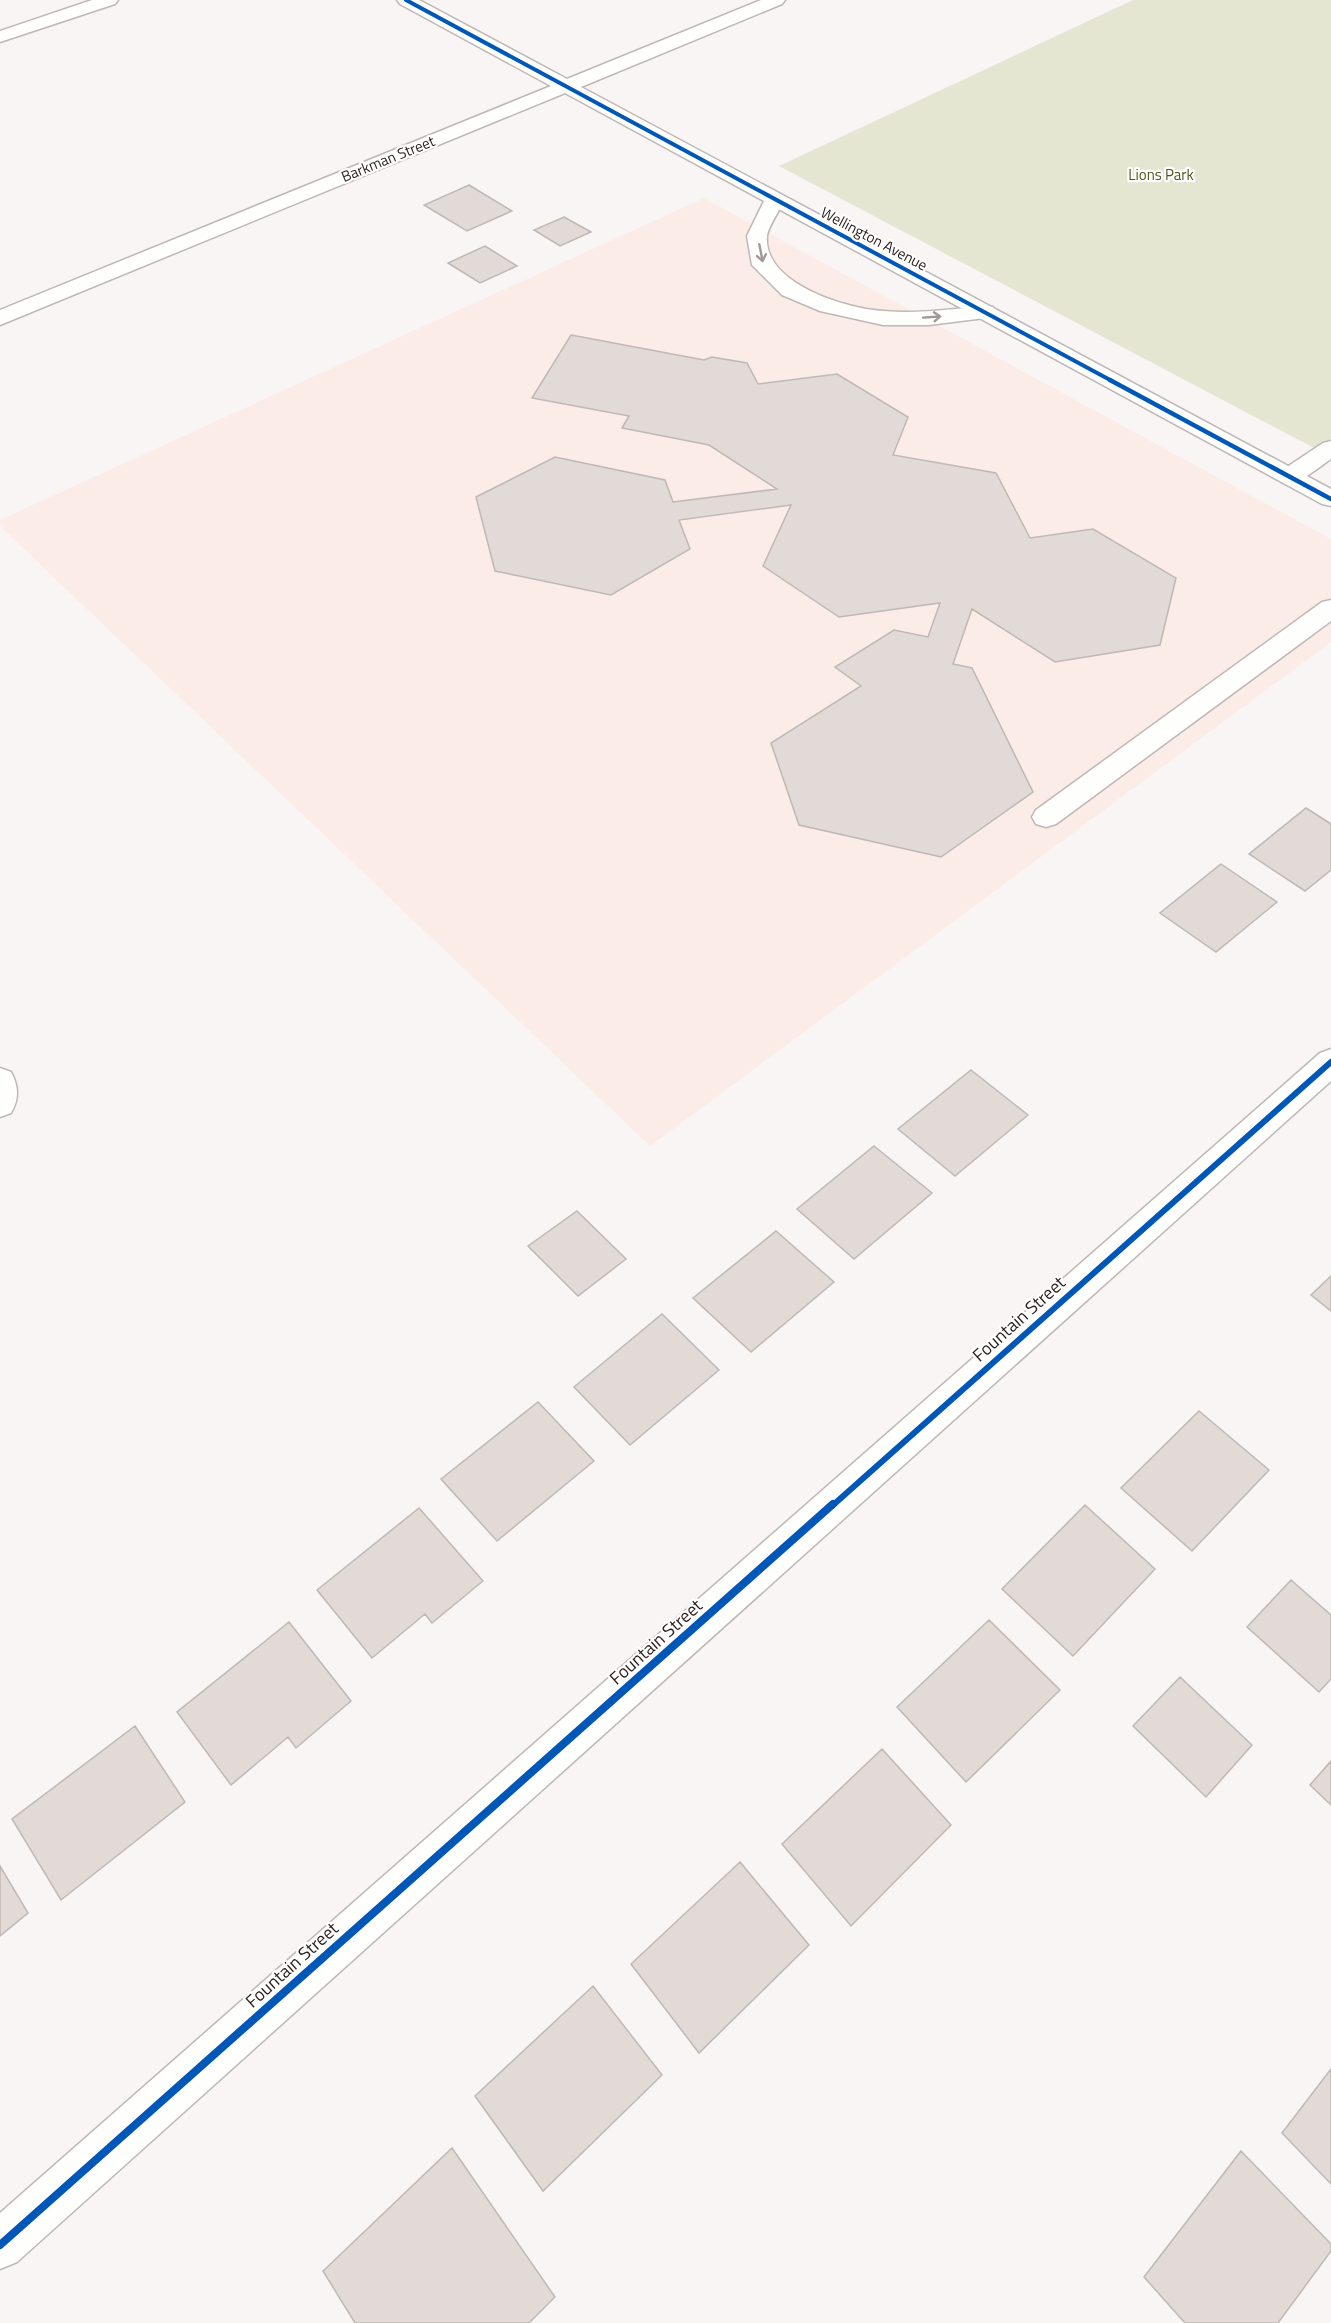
<svg xmlns="http://www.w3.org/2000/svg" width="1331" height="2323" font-family="'Titillium Web',sans-serif">
<style>
.built{fill:#fbece7}
.green{fill:#e4e6d2}
.building{fill:#e1dad6;stroke:#bfb8b4;stroke-width:1.5}
.lines{fill:none;stroke-linecap:round;stroke-linejoin:round}
.lane-casing{stroke:#bfb7b5;stroke-width:3}
.street-casing{stroke:#bfb7b5;stroke-width:3}
.lane{fill:#fefefd;fill-rule:evenodd}
.street{fill:#fefefd;fill-rule:evenodd}
.cycleway-far3-casing{stroke:#fff;stroke-width:6}
.cycleway-far2-casing{stroke:#fff;stroke-width:8}
.cycleway-far1-casing{stroke:#fff;stroke-width:10}
.cycleway-casing{stroke:#fff;stroke-width:11}
.cycleway-far3{stroke:#0057b8;stroke-width:4}
.cycleway-far2{stroke:#0057b8;stroke-width:4.5}
.cycleway-far1{stroke:#0057b8;stroke-width:6}
.cycleway{stroke:#0057b8;stroke-width:8}
.oneway{stroke:#9f9997}
.labels{text-anchor:middle;stroke-width:4.5;stroke-linejoin:round;paint-order:stroke}
.far-street-label{font-size:15px;fill:#2a1e1a;stroke:#fff}
.far-park-label{font-size:15px;fill:#51591c;stroke:#fff}
.street-label{font-size:18px;fill:#2a1e1a;stroke:#fff}
</style>
<rect width="100%" height="100%" fill="#f9f5f4"/>
<!-- built -->
<path class="built" d="M704,198L1331,539V642L650,1146L0,526V520Z"/>
<!-- green -->
<path class="green" d="M1133,0H1331V457L779,166Z"/>
<!-- building -->
<path class="building" d="M469,185L512,211L467,231L424,205Z
M564,217L591,232L560,246L534,230Z
M485,246L517,266L480,283L448,263Z
M571,335L704,360L712,357L747,363L758,384L837,374L908,417L893,455L996,473L1030,538L1093,529L1176,578L1160,645L1055,662L972,609L953,664L972,668L1033,792L941,857L799,825L771,743L861,686L835,667L894,630L928,637L940,603L839,617L763,566L791,505L679,520L690,549L611,595L495,571L476,497L555,457L665,480L673,502L777,489L709,445L622,428L629,416L532,398Z
M1306,808L1331,824V870L1305,891L1249,854Z
M1221,864L1277,902L1216,952L1160,913Z
M971,1070L1028,1115L955,1176L898,1129Z
M874,1146L932,1193L854,1259L797,1209Z
M577,1211L626,1259L578,1296L528,1246Z
M776,1231L834,1282L751,1352L693,1298Z
M1331,1276V1311L1311,1295Z
M662,1314L719,1370L630,1445L574,1387Z
M538,1402L594,1461L497,1541L441,1479Z
M1199,1411L1269,1470L1192,1551L1121,1488Z
M1085,1505L1155,1569L1073,1656L1002,1589Z
M419,1508L483,1581L432,1623L425,1614L372,1658L317,1590Z
M1291,1580L1331,1615V1679L1319,1692L1247,1627Z
M989,1620L1060,1690L966,1782L897,1707Z
M289,1622L351,1701L296,1748L288,1737L231,1785L177,1712Z
M1180,1677L1252,1745L1206,1797L1133,1726Z
M135,1726L185,1802L61,1900L12,1819Z
M882,1749L951,1825L851,1926L782,1844Z
M1331,1761V1805L1310,1785Z
M740,1862L809,1945L699,2053L631,1964Z
M0,1866L28,1913L0,1936Z
M593,1986L662,2075L543,2191L475,2096Z
M1331,2069V2184L1282,2133Z
M452,2148L555,2297L529,2323H355L323,2271Z
M1241,2151L1331,2244V2251L1278,2323H1185L1144,2277Z"/>
<g class="lines">
<!-- lane casing -->
<g class="lane-casing">
<path id="lane" d="M775,193L782,195L785,199C781,208 768,227 767,236C763,284 847,309 884,311C918,314 952,309 985,306L993,307L996,312L993,317L929,325H883L820,311L782,295L752,265L747,236L765,199L768,195Z
M1331,441V459C1316,469 1299,486 1281,481L1277,476L1281,471L1323,443Z
M1331,600V621L1056,824L1046,827L1036,824L1032,817L1036,810L1322,602Z"/>
</g>
<!-- street casing -->
<g class="street-casing">
<path id="street" d="M92,0H118L115,4L0,42V31Z
M397,0H419L567,79L761,0H785L782,4L581,87L1331,489V506L1322,504L565,93L0,325V310L551,86L400,4Z
M1331,1049V1081L17,2262L0,2269V2213L1320,1053Z
M0,1068L11,1072C19,1087 19,1099 11,1113L0,1117Z"/>
</g>
<!-- lane -->
<use href="#lane" class="lane"/>
<!-- street -->
<use href="#street" class="street"/>
<!-- cycleway-far3 casing -->
<g class="cycleway-far3-casing">
<path id="cycleway-far3" d="M406,0L1112,381"/>
</g>
<!-- cycleway-far2 casing -->
<g class="cycleway-far2-casing">
<path id="cycleway-far2" d="M1110,380L1331,499"/>
</g>
<!-- cycleway-far1 casing -->
<g class="cycleway-far1-casing">
<path id="cycleway-far1" d="M832,1506L1331,1062"/>
</g>
<!-- cycleway casing -->
<g class="cycleway-casing">
<path id="cycleway" d="M0,2245L833,1504"/>
</g>
<!-- cycleway-far3 -->
<use href="#cycleway-far3" class="cycleway-far3"/>
<!-- cycleway-far2 -->
<use href="#cycleway-far2" class="cycleway-far2"/>
<!-- cycleway-far1 -->
<use href="#cycleway-far1" class="cycleway-far1"/>
<!-- cycleway -->
<use href="#cycleway" class="cycleway"/>
</g>
<!-- one-way arrows -->
<defs><path id="oneway-shaft" d="M-6 0H5M1.5-3L5.5 0L1.5 3" fill="none" stroke-width="1.6" stroke-linecap="round" stroke-linejoin="round" transform="scale(1.5)"/></defs>
<g class="oneway">
<use href="#oneway-shaft" transform="translate(761 253) rotate(79)"/>
<use href="#oneway-shaft" transform="translate(932 317) rotate(-4)"/>
</g>
<g class="labels">
<!-- far-street labels -->
<g class="far-street-label">
<text transform="translate(388 159) rotate(-22)" y="5">Barkman Street</text>
<text transform="translate(874 239) rotate(28)" y="5">Wellington Avenue</text>
</g>
<!-- far-park labels -->
<g class="far-park-label">
<text x="1161" y="180">Lions Park</text>
</g>
<!-- street labels -->
<g class="street-label">
<text transform="translate(1019 1319) rotate(-42)" y="6">Fountain Street</text>
<text transform="translate(656 1642) rotate(-42)" y="6">Fountain Street</text>
<text transform="translate(292 1965) rotate(-42)" y="6">Fountain Street</text>
</g>
</g>
</svg>
